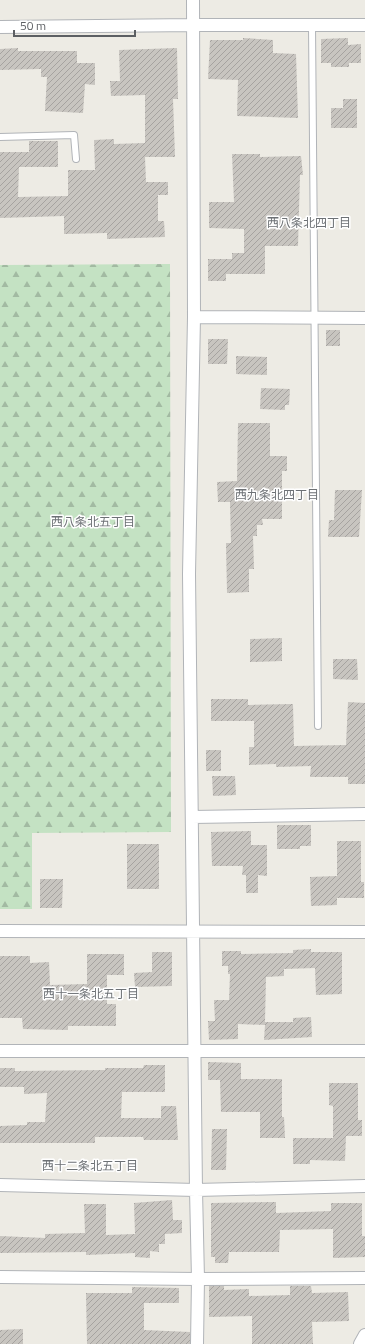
<svg xmlns="http://www.w3.org/2000/svg" width="365" height="1344" font-family="'Titillium Web','Noto Sans JP',sans-serif">
<style>
.forest{fill:url(#forest-firs)}
.building{fill:url(#building-hatch)}
.lines{fill:none;stroke-linecap:round;stroke-linejoin:round}
.service-casing{stroke:#b1b4b8;stroke-width:8}
.minor-casing{stroke:#b1b4b8;stroke-width:14}
.service{stroke:#fff;stroke-width:6}
.minor{stroke:#fff;stroke-width:12}
.labels{text-anchor:middle;stroke-width:3;stroke-linejoin:round;paint-order:stroke}
.neighbourhood-label{font-size:12px;fill:#6d7175;stroke:#fff}
</style>
<defs>
<pattern id="forest-firs" width="22" height="20" patternUnits="userSpaceOnUse"><rect width="22" height="20" fill="#c4e2c3"/><path d="M5 1l3.5 6h-7zM16 11l3.5 6h-7z" fill="#a2baa2"/></pattern>
<pattern id="building-hatch" width="6" height="6" patternUnits="userSpaceOnUse"><rect width="6" height="6" fill="#c8c5c0"/><path d="M-1 1l2-2M0 6l6-6M5 7l2-2" fill="none" stroke="#a6a3a0"/></pattern>
</defs>
<rect width="100%" height="100%" fill="#edebe4"/>
<!-- forest -->
<path class="forest" d="M170,264L171,832L32,833V909H0V265Z"/>
<!-- building -->
<path class="building" d="M243,38L273,40V53L296,54L298,118L237,116L238,80L208,79L210,40H243Z
M348,38V45L361,44V63H349V67H331V63H321V39Z
M18,48V51H77V63H95V85L85,84L83,113L45,111L47,77H41V69L0,70V49Z
M177,48L178,99H173L175,157H145L146,182H168V195H158V221H164L165,237L107,239V233L64,234V216L0,218V152H29V141H58V167H19L18,197L68,196V170H95L94,140L114,139V144L145,143V95L111,96L110,81H120L119,50Z
M343,99H357V128H331V108H343Z
M232,154H260V157L301,156L303,175H300L298,246H265V274H226V281H208V259H232V253H244V229L209,228V202H234Z
M326,330H340V346H326Z
M208,339H228L227,364H208Z
M236,356L267,357V375L236,374Z
M261,388L290,389L289,405H285V410L260,409Z
M238,423H270V456H287V471H282V519H262L263,525H257V536H253L254,569H249V592L227,593L226,543H231L230,502H218L217,482L237,481Z
M335,490H362L359,537H328L329,520H334Z
M282,638V661L250,662V639Z
M333,659H357L358,680L333,679Z
M211,699H248V705L293,704L294,746L346,745L348,702L365,703V784H348V777H310L311,766L276,767V764L249,765V747H254V721H211Z
M206,750H221V771H206Z
M212,776H235L236,795L213,796Z
M277,825H311V846H300V849H277Z
M251,831V845H267V876L258,875V893H246V875H242L243,866H212L211,832Z
M337,841H361V882H364V898H337V905L311,906L310,877L337,876Z
M127,844H159V889H127Z
M40,879H63L62,908H40Z
M311,949V952H342V994L316,995L315,968L284,969V976L266,977L265,1022H293V1018L311,1017L312,1037L264,1040L265,1025L238,1024V1039L209,1040L208,1021H215L214,1000H229L230,974H228V966H222V951H241V954L293,953V950Z
M152,952H172V986L135,987L134,973L152,972Z
M87,954H124V975H107V1004H116V1026H68V1030L23,1029L22,1018H0V956H30V963L49,962L50,985L87,984Z
M208,1062L241,1063V1079H282V1117H284L285,1138H260V1112H221L220,1080H208Z
M144,1065H165V1092H122L121,1118H161V1106H176L178,1140H144L143,1137H95V1143H0V1126L27,1125V1122H45L47,1093L24,1094V1087H0V1068H15V1071L105,1070V1068H143Z
M329,1083H358V1120H362V1136H346L345,1161L310,1160V1164H293V1138H333V1106L329,1105Z
M212,1129H227L226,1170H211Z
M172,1200L173,1220H182V1233L165,1234V1244H159V1252L150,1251V1258L135,1257V1253L86,1255V1252L0,1253V1236L45,1238V1234L85,1233L84,1204H106V1235L135,1234L134,1203Z
M276,1202V1213L331,1211V1203H362V1236H365V1257L333,1258V1229L280,1230L279,1252H229L228,1263H215V1257H211V1203Z
M209,1286H224V1290L249,1289V1296L290,1295V1286H311L312,1293L348,1292L349,1321L312,1322L313,1344H252V1316L209,1317Z
M132,1287L179,1288V1303H144V1330L190,1332V1344H87L86,1293H132Z
M23,1329V1344H0V1330Z"/>
<g class="lines">
<!-- service casing -->
<g class="service-casing">
<path id="service" d="M312,25L318,726
M0,137L74,135L76,159"/>
</g>
<!-- minor casing -->
<g class="minor-casing">
<path id="minor" d="M193,0L194,317L189,574L196,1190L198,1279L197,1344
M0,27L194,25H365
M194,317L365,318
M192,817L365,814
M0,931L365,932
M0,1051H365
M0,1185L196,1190L365,1186
M0,1277L198,1279L365,1278
M360,1344L365,1335"/>
</g>
<!-- service -->
<use href="#service" class="service"/>
<!-- minor -->
<use href="#minor" class="minor"/>
</g>
<g class="labels">
<!-- neighbourhood labels -->
<g class="neighbourhood-label">
<text x="309" y="227">西八条北四丁目</text>
<text x="277" y="499">西九条北四丁目</text>
<text x="93" y="526">西八条北五丁目</text>
<text x="91" y="998">西十一条北五丁目</text>
<text x="90" y="1170">西十二条北五丁目</text>
</g>
</g>
<!-- scale -->
<path d="M14 30v6h121v-6" fill="none" stroke="#5c5f63" stroke-width="2"/>
<text x="20" y="30" font-size="12" fill="#5c5f63" stroke="#ffffff" stroke-width="3" paint-order="stroke">50 m</text>
</svg>
